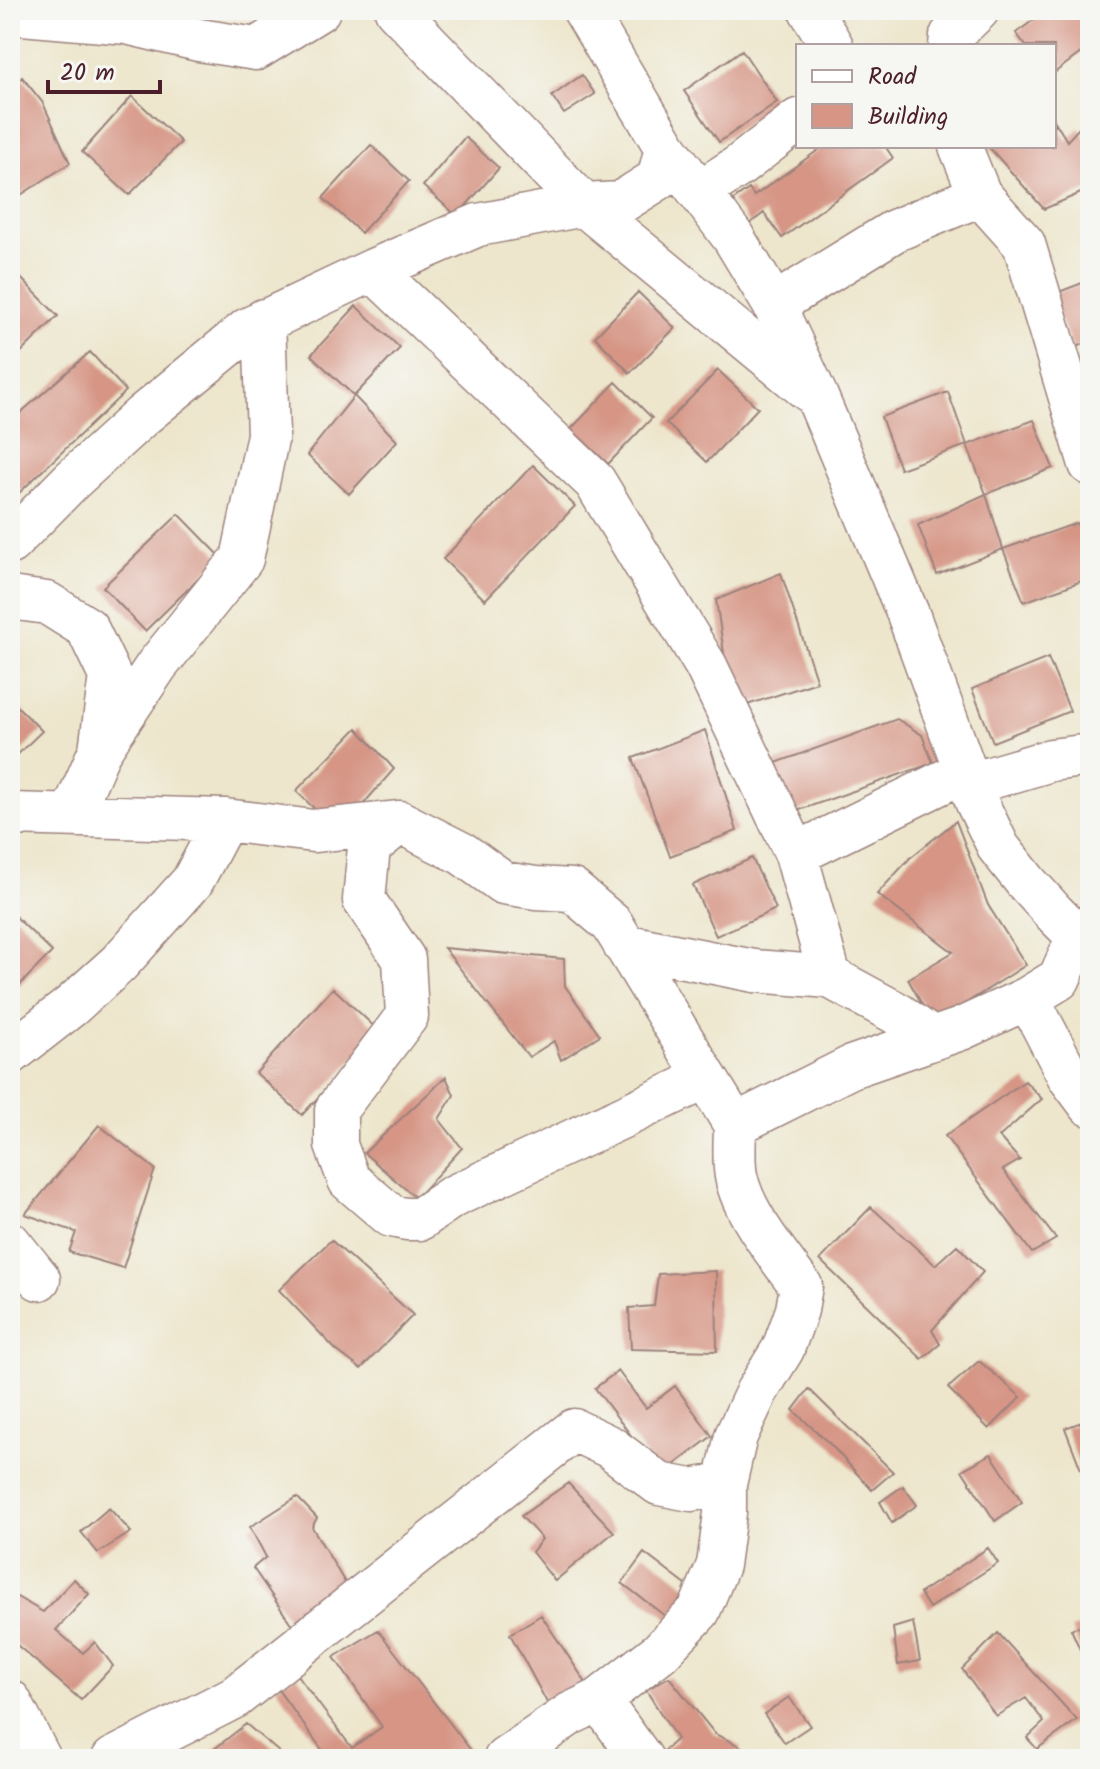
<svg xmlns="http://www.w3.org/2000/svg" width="1100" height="1769" font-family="Kalam,sans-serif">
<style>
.building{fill:#d69585}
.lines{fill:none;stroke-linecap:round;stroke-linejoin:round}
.minor-casing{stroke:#9c827c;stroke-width:45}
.minor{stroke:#fff;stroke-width:42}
</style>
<rect width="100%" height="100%" fill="#f6f6f2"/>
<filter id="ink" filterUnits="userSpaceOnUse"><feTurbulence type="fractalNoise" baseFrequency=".0125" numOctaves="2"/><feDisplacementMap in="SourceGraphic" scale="16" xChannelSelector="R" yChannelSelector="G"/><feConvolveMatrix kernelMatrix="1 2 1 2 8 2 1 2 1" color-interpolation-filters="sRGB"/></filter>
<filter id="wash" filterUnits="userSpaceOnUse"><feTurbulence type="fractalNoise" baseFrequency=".006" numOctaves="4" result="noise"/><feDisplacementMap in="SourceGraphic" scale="32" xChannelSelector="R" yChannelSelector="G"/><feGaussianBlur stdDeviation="1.8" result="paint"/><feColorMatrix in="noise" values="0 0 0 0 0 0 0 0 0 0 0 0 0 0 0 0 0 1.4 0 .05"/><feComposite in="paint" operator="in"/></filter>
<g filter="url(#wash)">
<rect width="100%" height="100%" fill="#ede6cc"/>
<g id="blocks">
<!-- building -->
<path class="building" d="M1047,10H1082L1090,21V46L1054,73V46H1026L1016,33Z
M742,50L777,102L719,142L684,91Z
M582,75L595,94L564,114L552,96Z
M22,77L43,103L70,163L10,202V91Z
M132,96L181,142L129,195L82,152Z
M1054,120L1067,141L1079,128L1090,144V189L1044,209L988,146H1054Z
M465,137L499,168L457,216L423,186Z
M371,145L409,181L361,233L323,198Z
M824,146H885L893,158L782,238L764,213L749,224L732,201L749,189L754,196Z
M10,267L58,316L10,363Z
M1090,280V342L1072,348L1051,295Z
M638,292L675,328L630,373L595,337Z
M356,306L400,348L354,396L311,355Z
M90,352L126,391L17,495L10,489V422Z
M718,370L758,408L707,462L666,423Z
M616,382L652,418L608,464L571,429Z
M948,392L967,445L900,469L881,417Z
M354,396L397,441L349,494L307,455Z
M1034,420L1053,468L986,494L967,445Z
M533,465L575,506L485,600L443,559Z
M986,494L1003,549L937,575L918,525Z
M179,514L221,557L145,631L103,587Z
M1077,523L1090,560V578L1024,602L1003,549Z
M781,573L817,682L744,706L725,660L716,600Z
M1048,658L1070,711L993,742L972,689Z
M10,699L42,731L10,762Z
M897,719L922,735L933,763L791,813L770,765Z
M357,728L394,769L359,809L325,819L296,791Z
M705,730L737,831L670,856L633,758Z
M956,821L988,905L1026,965L933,1024L908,979L953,952L877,894L910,858Z
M752,858L776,909L716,936L693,885Z
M15,916L52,952L10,995V921Z
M444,948L564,959L565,986L600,1035L561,1060L554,1041L529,1057Z
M333,988L379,1031L302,1115L256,1073Z
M446,1077L454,1095L439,1119L462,1148L416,1198L364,1153Z
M1025,1081L1042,1099L999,1137L1020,1160L1003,1170L1056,1239L1032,1253L945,1136Z
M99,1125L155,1169L123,1268L69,1252L76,1232L25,1214Z
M871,1207L935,1265L957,1245L983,1272L932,1330L940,1344L922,1359L820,1260Z
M331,1240L413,1315L361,1369L336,1350L279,1290Z
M716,1271L717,1351L631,1349L629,1308L654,1306L658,1274Z
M979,1361L1021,1397L989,1429L948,1388Z
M618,1371L646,1408L675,1386L712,1436L661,1475L595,1388Z
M809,1389L893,1472L872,1490L832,1446L793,1410Z
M1090,1419V1493L1065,1428Z
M991,1454L1022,1502L995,1521L962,1470Z
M568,1483L614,1532L555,1581L532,1552L542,1539L521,1516Z
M903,1486L917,1505L892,1523L880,1502Z
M297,1497L317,1518L312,1527L347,1586L292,1625L253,1568L266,1557L250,1527Z
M109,1508L131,1532L98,1553L81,1532Z
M988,1548L998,1563L929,1608L920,1593Z
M644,1553L691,1589L669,1619L622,1583Z
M74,1579L89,1594L56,1630L83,1653L95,1642L113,1666L81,1700L10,1639V1593L43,1612Z
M541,1615L588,1686L551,1710L510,1634Z
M913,1622L920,1661L898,1665L893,1628Z
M1090,1623V1672L1071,1629Z
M378,1630L473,1753L464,1759H329L276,1687L297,1675L352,1748L382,1727L334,1657Z
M998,1633L1077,1720L1037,1749L1027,1738L1044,1722L1026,1698L996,1716L962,1669Z
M669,1677L715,1734L742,1747L733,1759H672L664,1751L677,1739L646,1690Z
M789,1697L810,1726L785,1743L764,1714Z
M246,1724L287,1759L204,1757Z"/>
</g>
</g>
<g filter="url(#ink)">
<use href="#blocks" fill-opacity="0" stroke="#9c827c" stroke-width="2"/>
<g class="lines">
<!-- minor casing -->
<g class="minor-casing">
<path id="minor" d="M396,10L584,205L620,203L658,179L666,148
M584,10L666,148L733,237L774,305L817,397L908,614L977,803L999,848L1026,882L1054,913L1078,937L1090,944
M810,10L832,46
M10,13L127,23L199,40L256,49L319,10
M950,46L951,36L978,10
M699,192L739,166L798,120
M980,195L1024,244L1090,464
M373,270L595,482L706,666L796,854L830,977L898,1014L932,1039
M774,305L894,231L980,195L960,146
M10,543L71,481L142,416L248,329L373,270L478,225L584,205L808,390
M10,598L47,603L87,628L110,676L100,750L72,814
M100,750L157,665L242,559L268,435L264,320
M970,784L1051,760L1090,755
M10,814L225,820L313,831L400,822L463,854L503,883L536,888L572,890L612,924L735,1125
M400,822L369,847L364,900L404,959L407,1016L336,1110V1145L349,1180L391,1216L406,1219H420L452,1197L706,1078
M796,854L965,771
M624,945L754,971L830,977
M1028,998L1069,1077L1090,1105
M10,1054L70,1007L119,963L192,882L225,820
M10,1243L39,1279
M599,1700L642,1759
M10,1701L40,1759
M113,1759L235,1697L574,1430L610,1447L659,1484L691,1490L725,1484
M505,1759L570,1714L599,1700L660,1652L699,1611L718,1565L725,1513V1484L736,1436L757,1391L783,1349L797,1310L801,1286C779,1256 743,1213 736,1176C733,1160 735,1141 735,1125L851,1067L961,1029L1028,998L1059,979L1078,937"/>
</g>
<!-- minor -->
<use href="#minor" class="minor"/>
</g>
</g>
<!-- margin -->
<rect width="1100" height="1769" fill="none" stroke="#f6f6f2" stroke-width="40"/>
<!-- legend -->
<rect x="796" y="44" width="260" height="104" fill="#f6f6f2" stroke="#b1a0a2" stroke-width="2"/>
<rect x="812" y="70" width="40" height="12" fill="#ffffff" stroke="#b1a0a2" stroke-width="2"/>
<text x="868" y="84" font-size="24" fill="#4a1f2b">Road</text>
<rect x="812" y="104" width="40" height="24" fill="#d69585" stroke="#b1a0a2" stroke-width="2"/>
<text x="868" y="124" font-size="24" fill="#4a1f2b">Building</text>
<!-- scale -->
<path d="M48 80v12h112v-12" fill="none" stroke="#4a1f2b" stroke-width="4"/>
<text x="60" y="80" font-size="24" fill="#4a1f2b" stroke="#f6f6f2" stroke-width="6" paint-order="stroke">20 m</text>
</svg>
